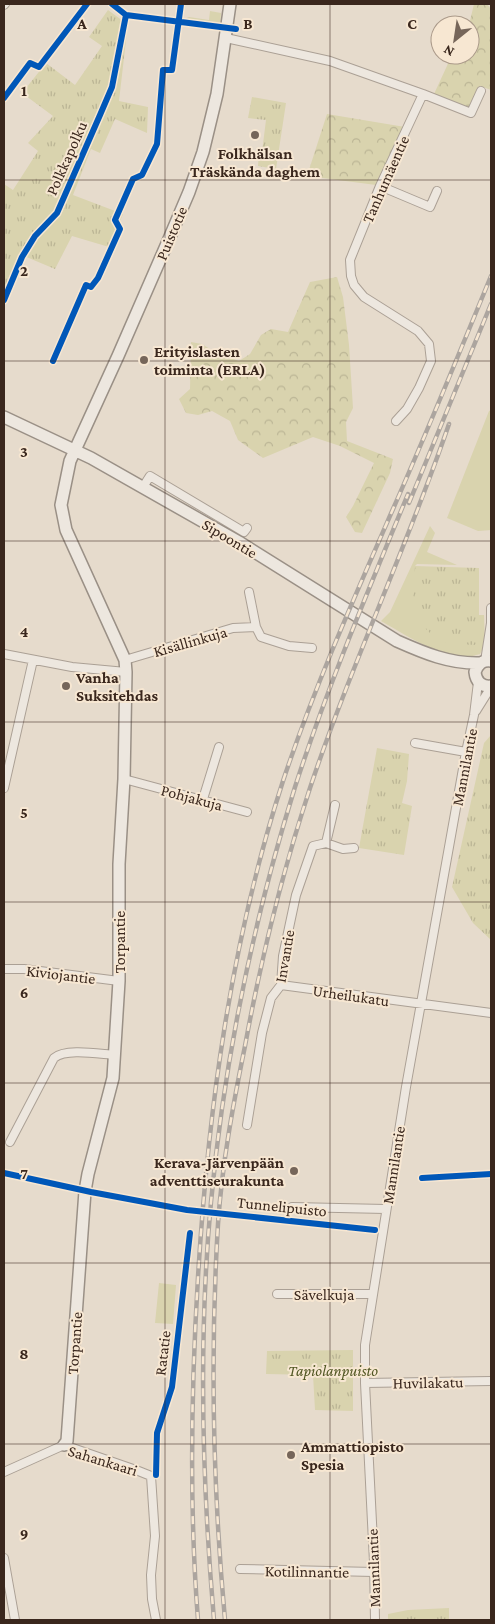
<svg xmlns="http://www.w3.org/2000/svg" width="495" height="1624" font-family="'Crimson Pro',serif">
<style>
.grass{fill:#d9d3ae}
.forest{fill:url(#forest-crowns)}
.park{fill:url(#park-tufts)}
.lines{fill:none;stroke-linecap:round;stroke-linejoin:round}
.street-casing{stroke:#aba095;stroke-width:10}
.secondary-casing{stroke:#9a9086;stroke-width:14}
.street{stroke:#ede7df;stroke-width:8}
.secondary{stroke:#ede7df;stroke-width:11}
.rail-casing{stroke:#aca59f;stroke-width:4.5}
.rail{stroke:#f7e7d2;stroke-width:2.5;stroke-dasharray:8;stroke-linecap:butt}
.cycleway-casing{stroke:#f7e7d2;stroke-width:9}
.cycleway{stroke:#0057b8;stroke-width:6}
.grid{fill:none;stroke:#3a271d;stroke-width:1;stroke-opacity:0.55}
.poi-dot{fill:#76665a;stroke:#f7e7d2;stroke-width:2}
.labels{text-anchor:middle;stroke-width:4;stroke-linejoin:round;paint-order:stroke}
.poi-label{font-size:16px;font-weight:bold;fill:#3a271d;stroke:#f7e7d2;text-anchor:start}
.street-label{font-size:16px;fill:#3a271d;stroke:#f7e7d2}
.park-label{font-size:16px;font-style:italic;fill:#515723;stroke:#f7e7d2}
.grid-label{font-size:16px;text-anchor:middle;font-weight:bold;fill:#3a271d;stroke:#f7e7d2;stroke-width:4;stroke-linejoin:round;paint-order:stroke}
</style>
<defs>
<pattern id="forest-crowns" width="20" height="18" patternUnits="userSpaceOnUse" patternTransform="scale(1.25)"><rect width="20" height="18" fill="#d9d3ae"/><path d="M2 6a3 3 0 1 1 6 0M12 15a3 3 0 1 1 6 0" fill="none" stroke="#bbb595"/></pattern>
<pattern id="park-tufts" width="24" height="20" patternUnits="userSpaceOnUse" patternTransform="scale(1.25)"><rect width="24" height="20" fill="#d9d3ae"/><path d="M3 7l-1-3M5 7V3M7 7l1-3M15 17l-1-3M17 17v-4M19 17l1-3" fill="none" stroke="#bbb595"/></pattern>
</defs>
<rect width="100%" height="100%" fill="#e6dbcc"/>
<!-- grass -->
<path class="grass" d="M210,11L221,13L220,25L182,20L189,17L209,20Z
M491,410V530L478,531L447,518L489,411Z
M430,526L435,533L427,552L457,565L417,564L415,566L479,645V615H484L485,645L480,654C475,655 470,657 465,657C435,655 406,635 381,621L390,612Z
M159,1283L176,1285L173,1324L155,1323Z"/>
<!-- forest -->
<path class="forest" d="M474,4H487L491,9V90L483,87L470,108L434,94L452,55H470L469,25Z
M327,114L405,127L376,185L307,176Z
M337,277L343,297L349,345L353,408L346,422L347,441L393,459L390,473L362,533L355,532L346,517L353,506L374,463L340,446L313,437L263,458L238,440L230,421L212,411L198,415L186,413L179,399L190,389L191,342L202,344L216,353L239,361L250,354L261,335L271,329L288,332L310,282Z"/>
<!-- park -->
<path class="park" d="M108,10L123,21L128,23L119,101L148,107L147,133L115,119L100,153L91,149L73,195L123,214L109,247L72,236L55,269L24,256L4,303V184L13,190L38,151L28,143L53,116L22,93L46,63L75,85L102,46L89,37Z
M252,97L286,103L276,169L258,166L259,152H262L266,120L248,118Z
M415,566L479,568V645L450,644L435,638L423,626L413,602Z
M491,735V940L473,923L452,887L484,743Z
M377,748L409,754L407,781L402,803L412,806L404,855L359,848Z
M353,1350V1411L315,1410L313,1375L266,1374L267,1351Z
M449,1608V1620H388V1614L408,1610Z"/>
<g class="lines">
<!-- street casing -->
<g class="street-casing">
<path id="street" d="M4,5L5,4
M226,38L330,61L423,94L380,186L350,260L351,276L354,285L364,297L418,331L429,344L431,361L419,388L407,409L396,421
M423,94L471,113L481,91
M380,186L430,207L437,191
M143,487L150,476L244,532L247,528
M256,627L261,637L289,646L312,648
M4,654L72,667L126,672
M125,660L233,628L256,627L249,592
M485,661L491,623V608
M476,711L491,687
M415,743L466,752
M124,779L247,812
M4,788L33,660
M203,799L219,747
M326,843L343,849L354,848
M4,969H24L119,981
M281,985L491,1013
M247,1125L262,1033L271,998L281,985L283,956L296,895L313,846L326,843L335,805
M10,1142L54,1058C66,1048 99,1054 115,1055
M292,1207L386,1209
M277,1294H372
M365,1383L491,1381
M4,1472L64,1445L136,1470L151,1476L155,1536L151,1575L152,1599L156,1620
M4,1558L15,1620
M240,1569L374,1572
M375,1620L374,1562L365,1383V1345L406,1087L466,752L474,715L478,682"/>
</g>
<!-- secondary casing -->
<g class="secondary-casing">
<path id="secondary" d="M4,417L91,458L239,542L397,641C424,653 450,664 480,663
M491,661C482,660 478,664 475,672C476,682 482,687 491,686
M64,1445L67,1441L85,1191L88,1174L113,1078L119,981V864L124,779L126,672L125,660L66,530L61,505L70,461L118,356L169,239L189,192L203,152L217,94L230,4"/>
</g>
<!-- street -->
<use href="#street" class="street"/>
<!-- secondary -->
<use href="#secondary" class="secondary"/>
<!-- rail casing -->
<g class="rail-casing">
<path id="rail" d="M409,503L491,304
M198,1620C189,1506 191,1392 198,1277C208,1110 231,941 283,781C314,688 354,598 393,509C427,432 459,354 491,276
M214,1620C202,1481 198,1341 211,1202C224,1062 253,922 295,787C327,688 368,591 408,494
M225,1620C213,1489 210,1356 218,1224C222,1164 233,1105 245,1046C261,959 282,873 310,788C351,665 407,547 449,424"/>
</g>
<!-- rail -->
<use href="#rail" class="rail"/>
<!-- cycleway casing -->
<g class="cycleway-casing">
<path id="cycleway" d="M112,4L126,15L236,29
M4,98L30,63L39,67L87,4
M4,300L22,257L35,236L57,213L100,115L112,87L126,15
M53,361L86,285L91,287L98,278L120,229L115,220L133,179L142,175L157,144L163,70H172L181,4
M4,1173L91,1192L187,1210L375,1230
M422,1178L491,1174
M156,1475L157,1433L172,1387L190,1233"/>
</g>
<!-- cycleway -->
<use href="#cycleway" class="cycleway"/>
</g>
<!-- grid -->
<path class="grid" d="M165,4V1620M330,4V1620M4,180H491M4,361H491M4,541H491M4,722H491M4,902H491M4,1083H491M4,1263H491M4,1444H491"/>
<!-- markers -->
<g class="poi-dot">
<circle cx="255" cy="135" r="5"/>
<circle cx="144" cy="360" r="5"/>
<circle cx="66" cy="686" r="5"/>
<circle cx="294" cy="1171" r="5"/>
<circle cx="291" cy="1455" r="5"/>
</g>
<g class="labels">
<!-- poi labels -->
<g class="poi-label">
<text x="255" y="159" text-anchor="middle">Folkhälsan<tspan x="255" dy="18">Träskända daghem</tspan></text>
<text x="154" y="357">Erityislasten<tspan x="154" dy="18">toiminta (ERLA)</tspan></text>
<text x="76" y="683">Vanha<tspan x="76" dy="18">Suksitehdas</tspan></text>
<text x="284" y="1168" text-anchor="end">Kerava-Järvenpään<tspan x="284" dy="18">adventtiseurakunta</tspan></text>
<text x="301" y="1452">Ammattiopisto<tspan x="301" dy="18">Spesia</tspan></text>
</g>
<!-- street labels -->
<g class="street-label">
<text transform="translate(66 158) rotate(-66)" y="6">Polkkapolku</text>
<text transform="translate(385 179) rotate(-66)" y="6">Tanhumäentie</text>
<text transform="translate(171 233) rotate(-67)" y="6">Puistotie</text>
<text transform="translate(230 538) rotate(31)" y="6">Sipoontie</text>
<text transform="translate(190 641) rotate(-16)" y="6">Kisällinkuja</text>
<text transform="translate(464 767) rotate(-79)" y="6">Mannilantie</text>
<text transform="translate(192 797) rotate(15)" y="6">Pohjakuja</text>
<text transform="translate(119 942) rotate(-90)" y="6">Torpantie</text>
<text transform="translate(284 956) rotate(-80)" y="6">Invantie</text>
<text transform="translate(61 974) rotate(7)" y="6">Kiviojantie</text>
<text transform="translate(351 995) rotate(8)" y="6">Urheilukatu</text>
<text transform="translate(393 1165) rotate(-81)" y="6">Mannilantie</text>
<text transform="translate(282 1206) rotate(6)" y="6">Tunnelipuisto</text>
<text x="324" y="1300">Sävelkuja</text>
<text transform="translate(74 1343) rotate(-86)" y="6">Torpantie</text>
<text transform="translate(162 1353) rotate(-83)" y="6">Ratatie</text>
<text transform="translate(428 1382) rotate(-1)" y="6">Huvilakatu</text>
<text transform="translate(103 1460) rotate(17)" y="6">Sahankaari</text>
<text transform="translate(373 1568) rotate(-92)" y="6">Mannilantie</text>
<text transform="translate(307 1571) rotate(1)" y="6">Kotilinnantie</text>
</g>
<!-- park labels -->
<g class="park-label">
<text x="333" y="1376">Tapiolanpuisto</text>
</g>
</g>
<g class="grid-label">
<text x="82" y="29">A</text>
<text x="248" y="29">B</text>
<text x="412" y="29">C</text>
<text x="24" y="96">1</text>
<text x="24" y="276">2</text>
<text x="24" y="457">3</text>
<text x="24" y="637">4</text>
<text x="24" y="818">5</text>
<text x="24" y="998">6</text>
<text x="24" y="1179">7</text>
<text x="24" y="1359">8</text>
<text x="24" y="1539">9</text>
</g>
<!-- border -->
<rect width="495" height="1624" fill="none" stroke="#3a271d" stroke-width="10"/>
<!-- north arrow -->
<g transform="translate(455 40) rotate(210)"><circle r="24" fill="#f7e7d2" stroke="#ab9a8a"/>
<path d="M0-4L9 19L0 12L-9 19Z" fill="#76665a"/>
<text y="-8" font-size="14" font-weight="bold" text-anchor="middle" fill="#3a271d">N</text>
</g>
</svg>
